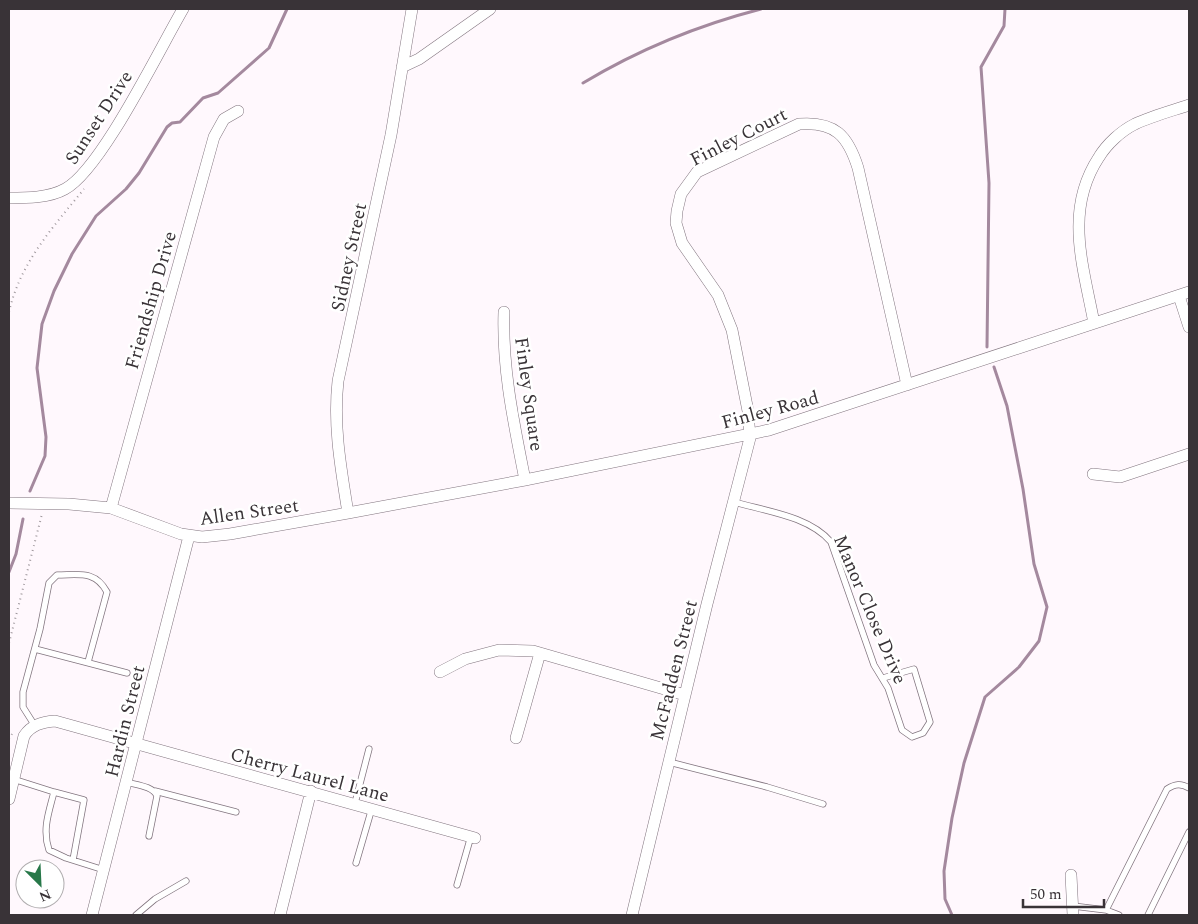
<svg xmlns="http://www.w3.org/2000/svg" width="1198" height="924" font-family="Spectral,serif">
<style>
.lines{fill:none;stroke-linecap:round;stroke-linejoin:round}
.stream{stroke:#a4899e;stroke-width:3}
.service-casing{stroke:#82757f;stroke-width:7}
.minor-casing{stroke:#82757f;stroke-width:12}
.path{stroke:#a0999e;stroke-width:2;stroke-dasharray:1 4;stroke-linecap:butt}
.service{stroke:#fff;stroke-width:5.5}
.minor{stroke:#fff;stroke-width:11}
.labels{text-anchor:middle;stroke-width:5;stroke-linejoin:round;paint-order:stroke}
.street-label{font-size:19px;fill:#393337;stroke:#fff}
</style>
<rect width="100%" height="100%" fill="#fff8fd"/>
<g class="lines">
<!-- stream -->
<path class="stream" d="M583,83C638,50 699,25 761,9
M987,347L989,183L981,67L1004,26L1005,9
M30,491L45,456L46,437L37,368L42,324L54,291L72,254L96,216L126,189L139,173L167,127L172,123L180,122L203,98L218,93L269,48L287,9
M9,572L16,554L23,519
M952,915L945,899L944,871L952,818L964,763L985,697L1019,667L1039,641L1047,607L1034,564L1023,489L1007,406L994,367"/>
<!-- service casing -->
<g class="service-casing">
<path id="service" d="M734,502C765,511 809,516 831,542L874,665L888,688L902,730L912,737L923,733L930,722L914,669L883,678
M35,649L127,673
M35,726L23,707V692L40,629L49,583L57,575C79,575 95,570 107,592L88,662
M669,762L767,787L823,804
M13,779L54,792C49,812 42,829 49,850L66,858L104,870
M126,782C136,785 153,786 157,796L149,836
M155,791L236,812
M54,792L84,800L73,860
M355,803L369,749
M356,863L372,808
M457,885L471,836
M1073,906L1106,910L1167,789C1175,784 1181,783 1189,788
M1106,910L1119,915
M136,915L155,899L186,881
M1148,915L1189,832"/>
</g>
<!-- minor casing -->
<g class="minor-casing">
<path id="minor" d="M402,67L419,59L490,9
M9,198C26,198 49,198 65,189C101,170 160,48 183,9
M1179,296L1189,327
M504,312C502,369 514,424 525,480
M1094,323C1083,265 1064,210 1099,157C1107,144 1121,131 1135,124C1152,116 1171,111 1189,105
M1093,474L1120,477L1189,454
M9,503L69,504L111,508L181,534L202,537L230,534L348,513L525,480L769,430L1189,292
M111,508L214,137L224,119L238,111
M348,513C341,469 333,426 338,381L391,135L412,9
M440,672L465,659L499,650L533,651L685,695
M516,738L540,653
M9,799L24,736C31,725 42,722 55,721L475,838
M1071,875L1073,915
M92,915L189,536
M280,915L311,791
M632,915L707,604L750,438L748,411L732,330L718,295L682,243L676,223L677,211L681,194L697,172L799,124C835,121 848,136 858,168L907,385"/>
</g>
<!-- path -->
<path class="path" d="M9,312C20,263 53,227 84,189
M9,643L42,514
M9,739L12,734"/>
<!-- service -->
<use href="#service" class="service"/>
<!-- minor -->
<use href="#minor" class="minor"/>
</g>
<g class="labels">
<!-- street labels -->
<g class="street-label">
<text transform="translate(98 117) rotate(-57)" y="7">Sunset Drive</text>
<text transform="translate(738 136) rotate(-27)" y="7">Finley Court</text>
<text transform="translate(348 257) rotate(-78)" y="7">Sidney Street</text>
<text transform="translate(150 300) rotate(-74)" y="7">Friendship Drive</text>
<text transform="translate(530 394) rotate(82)" y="7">Finley Square</text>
<text transform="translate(770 409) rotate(-15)" y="7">Finley Road</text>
<text transform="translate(249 511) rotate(-8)" y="7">Allen Street</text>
<text transform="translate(871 609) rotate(67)" y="7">Manor Close Drive</text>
<text transform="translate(673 670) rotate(-76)" y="7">McFadden Street</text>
<text transform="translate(124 721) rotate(-76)" y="7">Hardin Street</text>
<text transform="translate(310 774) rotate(15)" y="7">Cherry Laurel Lane</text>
</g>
</g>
<!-- border -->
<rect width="1198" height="924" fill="none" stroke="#393337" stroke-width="20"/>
<!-- north arrow -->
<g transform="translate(40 884) rotate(156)"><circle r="24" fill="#ffffff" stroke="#b0adaf"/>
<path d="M0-4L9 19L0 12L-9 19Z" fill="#277849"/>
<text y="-8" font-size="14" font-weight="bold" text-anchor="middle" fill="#393337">N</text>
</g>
<!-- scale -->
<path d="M1023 899v8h81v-8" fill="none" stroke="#393337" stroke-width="2.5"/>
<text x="1030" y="899" font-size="15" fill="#393337" stroke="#ffffff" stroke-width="4" paint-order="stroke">50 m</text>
</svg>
